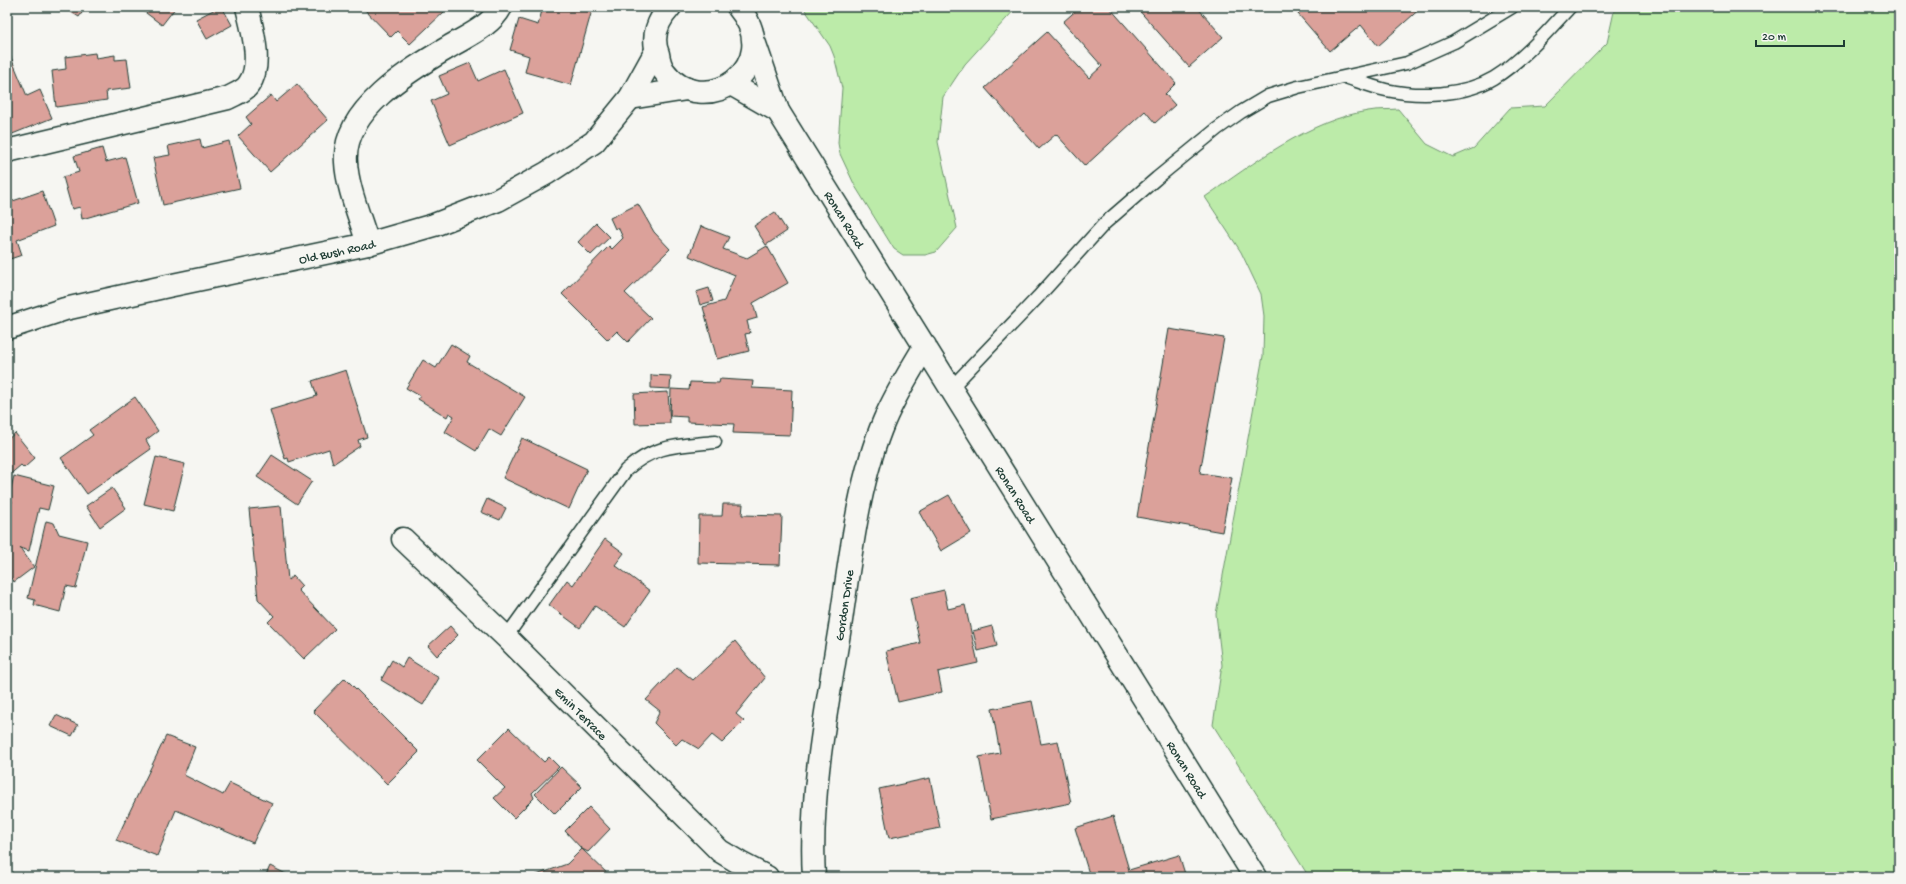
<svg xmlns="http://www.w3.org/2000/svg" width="1906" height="884" font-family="'Gochi Hand',sans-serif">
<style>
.green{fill:#bceba9;stroke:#6e946e}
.building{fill:#dba19a;stroke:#1f3d34}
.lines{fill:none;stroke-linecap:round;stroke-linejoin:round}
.service-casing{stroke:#1f3d34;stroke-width:15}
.minor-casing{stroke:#1f3d34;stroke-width:25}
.service{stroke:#f6f6f2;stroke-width:12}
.minor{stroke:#f6f6f2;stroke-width:22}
.labels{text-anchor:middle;stroke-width:3;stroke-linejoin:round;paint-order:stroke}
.street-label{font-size:13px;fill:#1f3d34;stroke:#f6f6f2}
</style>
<rect width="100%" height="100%" fill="#f6f6f2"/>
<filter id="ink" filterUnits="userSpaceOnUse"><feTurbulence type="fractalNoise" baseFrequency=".025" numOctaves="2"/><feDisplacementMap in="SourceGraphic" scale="8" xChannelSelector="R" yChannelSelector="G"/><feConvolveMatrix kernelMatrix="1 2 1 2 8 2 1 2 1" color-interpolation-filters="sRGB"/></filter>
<g filter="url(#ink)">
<!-- green -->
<path class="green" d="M803,7H1017L965,64L943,97L938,142L957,228L936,252L925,255H903L894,249L855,186L840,154L838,143L842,88L834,56L830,46Z
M1615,7H1899V877H1309L1213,725L1222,665L1216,614L1263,356L1264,316L1261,294L1241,252L1205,197C1254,163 1309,120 1368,111C1378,109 1388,110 1398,109L1427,144L1453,157L1474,148L1510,108L1545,106L1607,43Z"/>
<!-- building -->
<path class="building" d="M63,7H86L79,17Z
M138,7H176L162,25Z
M219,7H222L232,25L207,39L196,19Z
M362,7H442L445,11L410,44L397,31L391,37Z
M543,7H580L592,10L571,85L525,72L529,56L510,50L519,19L538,25Z
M1080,7H1109L1176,83L1165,94L1175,105L1155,123L1145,111L1085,166L1056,134L1039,149L985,88L1047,32L1089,78L1102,66L1063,22Z
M1136,7H1197L1223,37L1189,67Z
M1292,7H1422L1378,46L1361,25L1330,51Z
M7,48L27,96L40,90L52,118L10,135L7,128Z
M95,53L96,58L115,55V60L127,59L131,88L106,91L107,100L56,107L52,71L66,69L65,57Z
M470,63L478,81L504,69L523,113L450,145L431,101L447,94L439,76Z
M297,84L328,120L270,172L238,136L251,124L246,117L271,95L276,102Z
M200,139L202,148L229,141L240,188L163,205L153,158L170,155L168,146Z
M102,148L106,162L125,157L138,203L82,219L80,207L72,209L63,177L79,172L74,156Z
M42,191L54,226L17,240L22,255L7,260V203Z
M638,204L654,232L670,249L625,293L651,318L628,342L617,331L608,340L562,294L609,246L612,249L623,238L618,227L615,229L610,218Z
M775,212L787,231L766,245L754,226Z
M596,223L610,237L591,255L578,242Z
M701,226L729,237L723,249L747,258L767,246L788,283L753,303L757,318L747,321L750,333L745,334L749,351L717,359L703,307L724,301L735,275L689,256Z
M709,288L713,301L700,305L696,292Z
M1169,329L1224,338L1200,473L1232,478L1222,532L1137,517Z
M451,344L470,356L467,362L525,397L501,436L489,429L476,451L445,432L454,416L449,413L447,417L418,399L420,396L406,388L423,360L436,368Z
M346,370L367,437L358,440L360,446L333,464L329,449L289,462L288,458L285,459L270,410L317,396L312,381Z
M651,375L671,376L670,389L651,388Z
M720,379L753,381L752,388L792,390L790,435L733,433L734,424L687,422V417L670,416L671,389L689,390L690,382L719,383Z
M668,392L670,423L635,424L634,394Z
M135,397L158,431L146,440L151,449L87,494L61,458L93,435L89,430Z
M15,433L35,458L24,468L21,465L7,477V440Z
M522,438L587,469L569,509L503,478Z
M272,455L312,481L297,504L257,477Z
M156,457L185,464L173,511L144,504Z
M14,476L54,486L48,510L39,508L29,551L20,548L34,567L14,582L7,573V526L12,501L8,500Z
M112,488L126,508L100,527L86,506Z
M949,495L971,533L941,551L919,512Z
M487,499L506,508L500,520L481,512Z
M723,504H743L742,515L782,516L780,565L698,563L699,516H722Z
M281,506L288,580L293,576L302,586L298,590L335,629L304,659L268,622L274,616L258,599L249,509Z
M46,521L54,523L59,534L87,541L76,588L66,586L60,612L34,605L35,600L28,598Z
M605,539L624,553L615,565L650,591L625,627L595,606L580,628L549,605L567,580L573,585Z
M944,590L948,609L965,605L978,663L938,672L942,692L898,702L886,651L920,643L910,598Z
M450,626L458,635L437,656L428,646Z
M992,626L997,646L978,651L973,631Z
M735,641L765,678L736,714L744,721L722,743L712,735L699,749L682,739L676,745L654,723L660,711L646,700L677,667L693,680Z
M407,658L439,678L423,705L381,680L392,660L402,667Z
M345,678L419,752L387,784L313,711Z
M1032,701L1041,744L1058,741L1071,803L991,819L979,757L1000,753L992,709Z
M56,715L78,725L72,736L50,726Z
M509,728L544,762L549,757L559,767L532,793L534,798L514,818L494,798L505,788L477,760Z
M166,736L195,747L184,775L223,795L230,783L272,803L253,843L176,810L157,856L116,840Z
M561,767L582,787L555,814L535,794Z
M930,778L940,828L889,838L879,789Z
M589,807L610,829L588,852L582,849L565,831Z
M1113,816L1129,870L1179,855L1186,877H1090L1075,828Z
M582,849L611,877H531L567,864Z
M270,866L292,877H265Z"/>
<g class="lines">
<!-- service casing -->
<g class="service-casing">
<path id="service" d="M1348,78C1360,82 1373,87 1386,90C1419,97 1464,96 1494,78C1523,60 1547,32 1570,7
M951,388L1038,297L1105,223L1157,178L1217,129L1241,112L1268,96L1298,87L1407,63L1454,42L1512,7
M506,637L626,470C655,444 678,446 715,442"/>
</g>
<!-- minor casing -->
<g class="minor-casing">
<g id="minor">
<path d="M670,7C658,20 651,37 658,54C659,60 661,67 664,71C703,124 788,66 738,7"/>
<path id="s1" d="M755,44L778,111L1255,877"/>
<path d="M731,84L778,111"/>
<path d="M630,98L687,89"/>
<path d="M7,151L228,98C235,94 245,91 249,84C263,65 252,28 247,7"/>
<path d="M368,244C361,220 347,187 346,162C342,110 410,70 449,47C467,36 491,26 501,7"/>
<path id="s2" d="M7,328L65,309L168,286L368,244L434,225L498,200L547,173L594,142L630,98L656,51"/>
<path id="s3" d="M403,539L506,637L720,851L740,863L767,877"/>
<path id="s4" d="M814,877C809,796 827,707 840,627C850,561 858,482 884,421C895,395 910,371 925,346"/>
</g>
</g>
<!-- service -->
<use href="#service" class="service"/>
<!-- minor -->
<use href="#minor" class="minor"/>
</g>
</g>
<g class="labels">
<!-- street labels -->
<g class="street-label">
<text dy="5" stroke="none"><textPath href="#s1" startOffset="198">Ronan Road</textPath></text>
<text dy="5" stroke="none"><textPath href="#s2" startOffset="339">Old Bush Road</textPath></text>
<text dy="5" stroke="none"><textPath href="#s1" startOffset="522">Ronan Road</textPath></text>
<text dy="5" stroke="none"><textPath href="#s4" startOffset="274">Gordon Drive</textPath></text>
<text dy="5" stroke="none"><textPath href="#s3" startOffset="249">Emin Terrace</textPath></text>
<text dy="5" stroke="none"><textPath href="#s1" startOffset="846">Ronan Road</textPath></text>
</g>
</g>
<!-- margin -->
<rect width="1906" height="884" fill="none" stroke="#f6f6f2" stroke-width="24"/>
<rect x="12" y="12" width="1882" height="860" fill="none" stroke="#1f3d34" stroke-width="1.5" filter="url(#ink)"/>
<!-- scale -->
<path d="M1756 40v6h88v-6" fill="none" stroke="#1f3d34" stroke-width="2"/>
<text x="1762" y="40" font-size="12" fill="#1f3d34" stroke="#f6f6f2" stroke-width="3" paint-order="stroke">20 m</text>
</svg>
